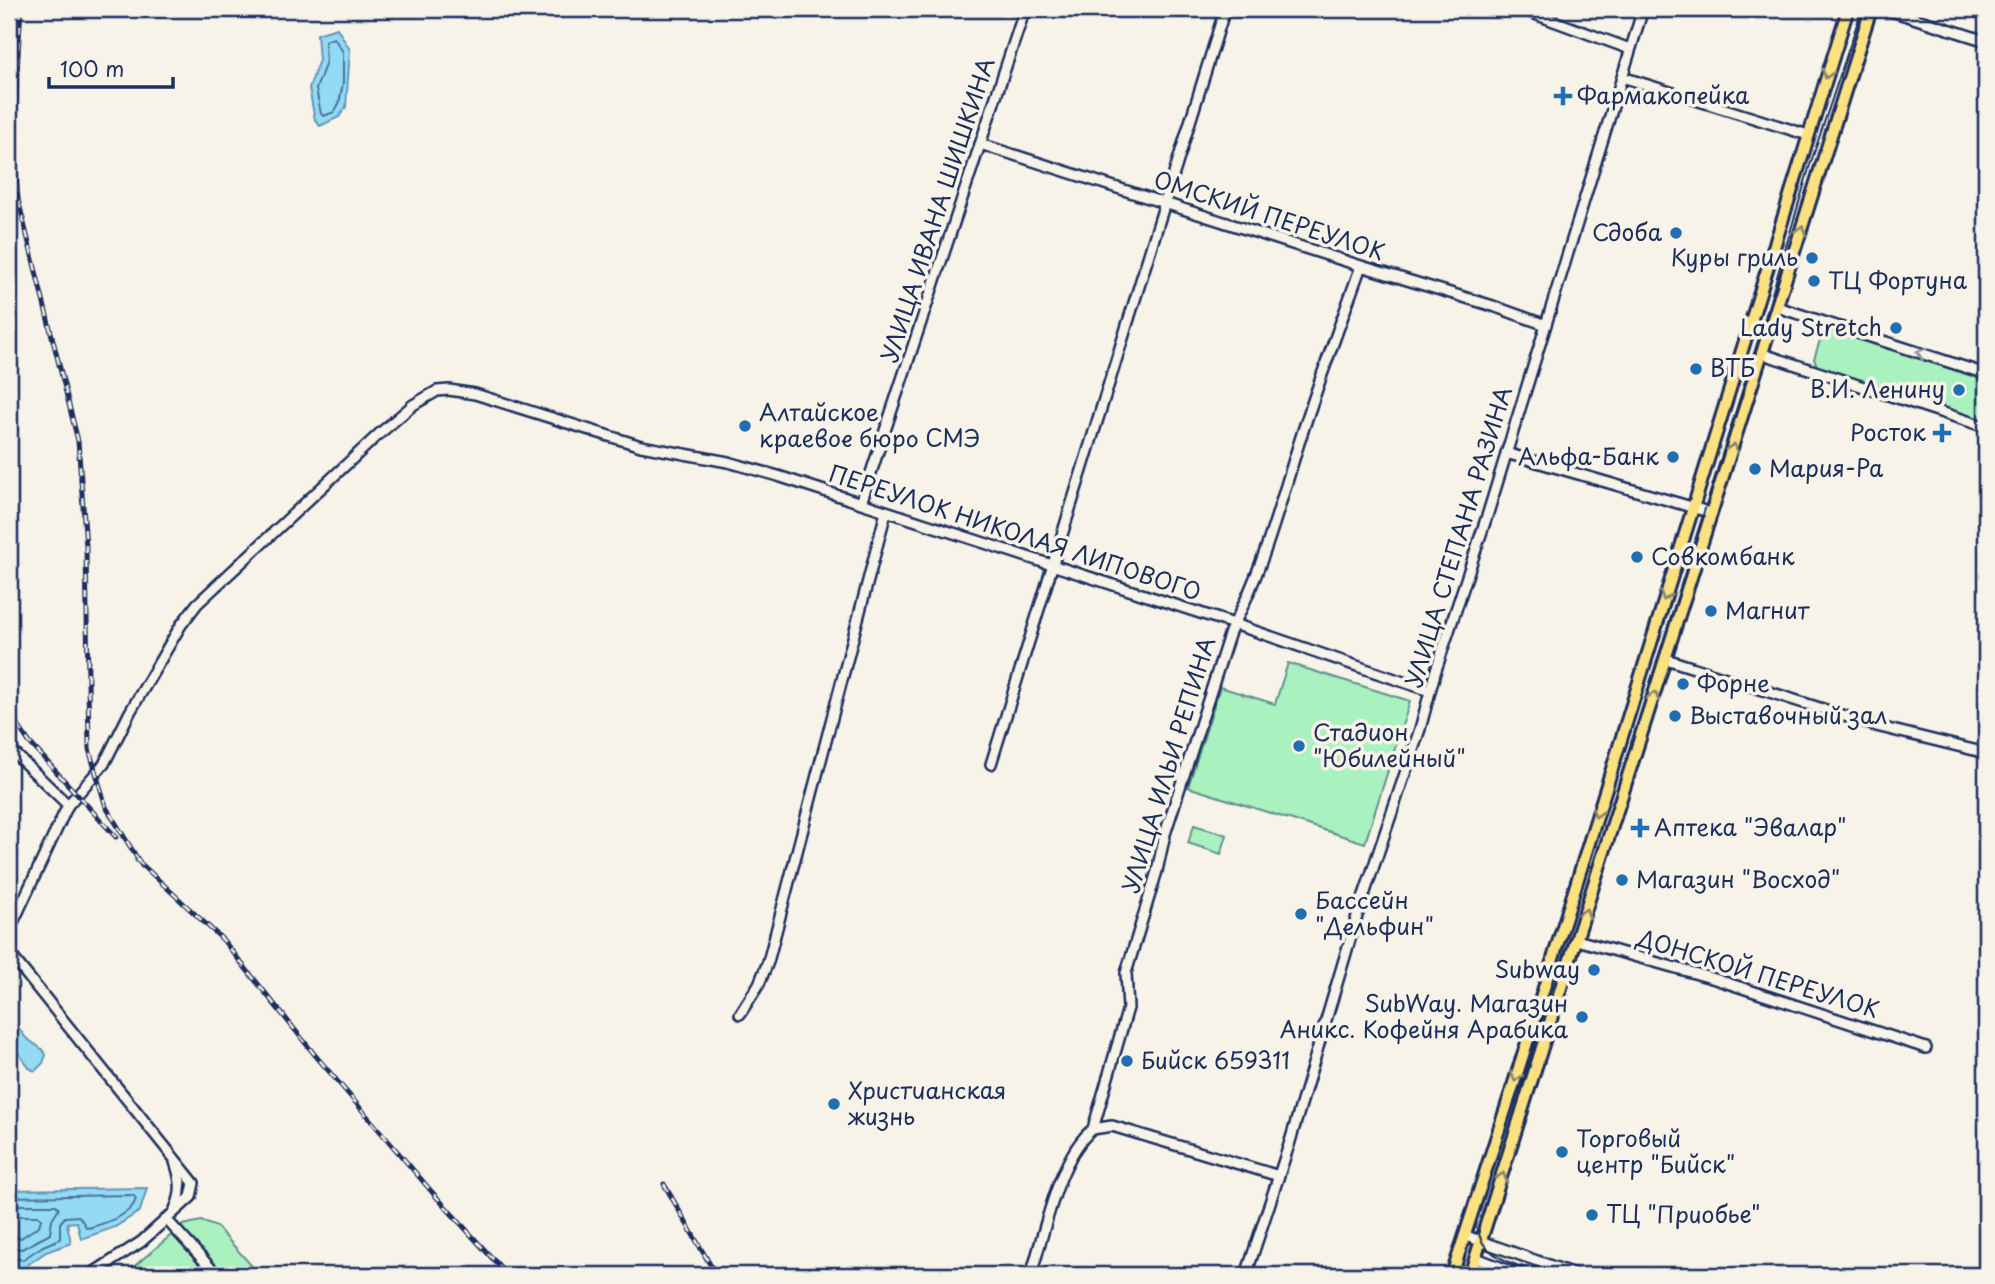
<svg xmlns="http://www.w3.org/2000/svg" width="1995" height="1284" font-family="'Playpen Sans',sans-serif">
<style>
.green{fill:#a9f1bf;stroke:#62908e;stroke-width:2}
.water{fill:#93daf5;stroke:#6396b9;stroke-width:2}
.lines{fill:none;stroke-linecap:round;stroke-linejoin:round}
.shore{stroke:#4b739a;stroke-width:2}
.minor-casing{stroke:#1b2f5e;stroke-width:14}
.major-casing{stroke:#1b2f5e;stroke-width:16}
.minor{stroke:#f7f3e8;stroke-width:9}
.major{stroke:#fbe180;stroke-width:10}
.tram{stroke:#1b2f5e;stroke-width:2}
.rail-casing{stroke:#1b2f5e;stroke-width:5}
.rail{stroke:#f7f3e8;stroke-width:2.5;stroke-dasharray:8;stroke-linecap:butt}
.oneway{stroke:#8b886f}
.oneway2{stroke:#8991a3}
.poi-dot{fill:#1f6fb2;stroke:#f7f3e8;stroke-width:2.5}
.labels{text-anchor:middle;stroke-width:7;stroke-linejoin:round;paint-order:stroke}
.poi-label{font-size:23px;fill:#1b2f5e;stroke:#f7f3e8;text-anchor:start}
.street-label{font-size:23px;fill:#1b2f5e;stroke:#f7f3e8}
</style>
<rect width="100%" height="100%" fill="#f7f3e8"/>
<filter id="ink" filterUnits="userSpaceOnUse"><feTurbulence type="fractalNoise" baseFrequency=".0143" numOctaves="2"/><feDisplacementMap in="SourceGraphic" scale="14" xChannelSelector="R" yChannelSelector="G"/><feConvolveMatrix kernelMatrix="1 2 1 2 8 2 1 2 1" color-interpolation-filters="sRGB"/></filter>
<g filter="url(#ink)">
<!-- green -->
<path class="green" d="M1832,330L1986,379V421L1819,370L1814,359L1821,337Z
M1288,663L1410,701L1365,843L1188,787L1220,687L1275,704Z
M1194,825L1227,835L1221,854L1188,843Z
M201,1221L217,1227L260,1275H124L183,1225Z"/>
<!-- water -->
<path class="water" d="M337,28L350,50L346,107L339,117L320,126L315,120L309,88L319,60L317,34Z
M9,1015L26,1038L43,1050L46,1055L43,1063L35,1071L29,1068L15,1048L9,1046Z
M147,1188L140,1211L115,1227L81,1239L77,1222L67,1223L71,1243L46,1252L20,1270L9,1261V1190Z"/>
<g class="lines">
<!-- shore -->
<path class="shore" d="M334,38L343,52V83L339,104L334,112L324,116L321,114L316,89L326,62L325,41Z
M9,1197L133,1195L136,1199C131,1216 105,1223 89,1228L86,1227L79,1216L65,1217L60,1223V1239L43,1246L22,1260L9,1256
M9,1205H56L59,1208L52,1219L50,1234L22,1249L9,1247
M9,1216H38L41,1219L39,1226L21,1238L9,1236"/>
<!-- minor casing -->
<g class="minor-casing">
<path id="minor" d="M1521,9L1630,49
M1885,9L1986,41
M1622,77L1808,135
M980,144L1361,266L1493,306L1546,325
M1777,307L1986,374
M1763,354L1986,427
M1506,453L1712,513
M861,503L1025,9
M1666,659L1876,726L1986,753
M9,748L68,805
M991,764L1225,9
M9,931L68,805L104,764L130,712L181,625L197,604L379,434L413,405L437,391L449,390L475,394L641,446L728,462L778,476L1234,624L1430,691
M1577,940L1715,979L1926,1048
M9,947L14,959L194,1183L191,1197L141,1242L90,1275
M740,1014L759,984L768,962L886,512
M1093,1129L1112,1126L1279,1176
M175,1162C181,1179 183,1192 175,1209
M166,1219L217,1275
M1466,1236L1577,1275
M1476,1258L1521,1275
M1031,1275C1044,1234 1059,1155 1093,1129L1128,1008L1126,973L1157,871L1165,834L1230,632C1262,573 1279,507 1299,443C1318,383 1340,325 1361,266
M1246,1275L1289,1145L1357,916L1420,729L1435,673L1488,513L1643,9"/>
</g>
<!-- major casing -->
<g class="major-casing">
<path id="major" d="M1452,1275L1525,1049L1848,9
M1470,1275L1871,9"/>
</g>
<!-- minor -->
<use href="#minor" class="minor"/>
<!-- major -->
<use href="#major" class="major"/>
<!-- tram -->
<path class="tram" d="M1545,1275C1523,1267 1475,1256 1479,1226L1761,331L1810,165L1862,9"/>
<!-- rail casing -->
<g class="rail-casing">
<path id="rail" d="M21,9C17,72 11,135 18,199L78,441L86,546L89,749L106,807L142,866
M9,712L29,742L116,837
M137,860L223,940L315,1055L432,1192L502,1269L510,1275
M664,1184L716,1275"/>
</g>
<!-- rail -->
<use href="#rail" class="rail"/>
</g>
<!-- one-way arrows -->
<defs><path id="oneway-chevron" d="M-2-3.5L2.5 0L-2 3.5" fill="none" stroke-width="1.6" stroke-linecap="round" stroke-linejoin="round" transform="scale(1.75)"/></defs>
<g class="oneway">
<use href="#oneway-chevron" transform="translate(1827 74) rotate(107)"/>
<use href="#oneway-chevron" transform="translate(1801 230) rotate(-73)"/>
<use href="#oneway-chevron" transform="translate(1733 448) rotate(-72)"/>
<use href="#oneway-chevron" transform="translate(1665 596) rotate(107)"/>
<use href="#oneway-chevron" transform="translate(1654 696) rotate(-72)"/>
<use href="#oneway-chevron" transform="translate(1597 813) rotate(107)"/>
<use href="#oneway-chevron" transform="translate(1585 913) rotate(-72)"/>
<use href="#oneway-chevron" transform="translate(1516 1077) rotate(107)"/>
<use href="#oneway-chevron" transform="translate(1502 1177) rotate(-72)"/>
</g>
<use class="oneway2" href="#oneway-chevron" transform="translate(1921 353) rotate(-162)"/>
</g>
<!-- markers -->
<g class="poi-dot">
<path d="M1559.5 85.5h7v7h7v7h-7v7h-7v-7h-7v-7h7z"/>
<circle cx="1676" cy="233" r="7"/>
<circle cx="1812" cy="258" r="7"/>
<circle cx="1814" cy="281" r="7"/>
<circle cx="1896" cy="328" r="7"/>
<circle cx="1696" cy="369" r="7"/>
<circle cx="1959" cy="390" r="7"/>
<circle cx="745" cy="426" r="7"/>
<path d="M1938.5 422.5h7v7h7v7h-7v7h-7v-7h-7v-7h7z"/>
<circle cx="1673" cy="457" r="7"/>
<circle cx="1755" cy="469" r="7"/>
<circle cx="1637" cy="557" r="7"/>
<circle cx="1711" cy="611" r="7"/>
<circle cx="1683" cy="684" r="7"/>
<circle cx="1675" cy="716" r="7"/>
<circle cx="1299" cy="746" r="7"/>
<path d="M1636.5 817.5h7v7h7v7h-7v7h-7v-7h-7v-7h7z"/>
<circle cx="1622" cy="880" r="7"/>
<circle cx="1301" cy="914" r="7"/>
<circle cx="1594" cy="970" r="7"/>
<circle cx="1582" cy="1017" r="7"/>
<circle cx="1127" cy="1061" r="7"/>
<circle cx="834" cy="1104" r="7"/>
<circle cx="1562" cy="1152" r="7"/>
<circle cx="1592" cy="1215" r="7"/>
</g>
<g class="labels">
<!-- poi labels -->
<g class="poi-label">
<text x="1577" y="104">Фармакопейка</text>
<text x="1662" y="241" text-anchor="end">Сдоба</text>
<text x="1798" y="266" text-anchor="end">Куры гриль</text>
<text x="1828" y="289">ТЦ Фортуна</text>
<text x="1882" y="336" text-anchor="end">Lady Stretch</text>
<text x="1710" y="377">ВТБ</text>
<text x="1945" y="398" text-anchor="end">В.И. Ленину</text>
<text x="759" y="421">Алтайское<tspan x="759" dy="26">краевое бюро СМЭ</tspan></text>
<text x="1926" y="441" text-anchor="end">Росток</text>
<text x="1659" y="465" text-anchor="end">Альфа-Банк</text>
<text x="1769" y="477">Мария-Ра</text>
<text x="1651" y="565">Совкомбанк</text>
<text x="1725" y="619">Магнит</text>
<text x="1697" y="692">Форне</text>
<text x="1689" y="724">Выставочный зал</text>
<text x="1313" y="741">Стадион<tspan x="1313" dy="26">"Юбилейный"</tspan></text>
<text x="1654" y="836">Аптека "Эвалар"</text>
<text x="1636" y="888">Магазин "Восход"</text>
<text x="1315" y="909">Бассейн<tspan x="1315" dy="26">"Дельфин"</tspan></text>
<text x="1580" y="978" text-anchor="end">Subway</text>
<text x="1568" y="1012" text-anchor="end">SubWay. Магазин<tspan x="1568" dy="26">Аникс. Кофейня Арабика</tspan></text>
<text x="1141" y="1069">Бийск 659311</text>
<text x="848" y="1099">Христианская<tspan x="848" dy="26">жизнь</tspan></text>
<text x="1576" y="1147">Торговый<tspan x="1576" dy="26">центр "Бийск"</tspan></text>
<text x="1606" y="1223">ТЦ "Приобье"</text>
</g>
<!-- street labels -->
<g class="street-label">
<text transform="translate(938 210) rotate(-72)" y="8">УЛИЦА ИВАНА ШИШКИНА</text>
<text transform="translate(1269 216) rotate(18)" y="8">ОМСКИЙ ПЕРЕУЛОК</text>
<text transform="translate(1015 533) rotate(18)" y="8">ПЕРЕУЛОК НИКОЛАЯ ЛИПОВОГО</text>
<text transform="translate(1459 537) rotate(-73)" y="8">УЛИЦА СТЕПАНА РАЗИНА</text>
<text transform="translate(1169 765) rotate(-73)" y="8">УЛИЦА ИЛЬИ РЕПИНА</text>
<text transform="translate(1758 974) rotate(17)" y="8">ДОНСКОЙ ПЕРЕУЛОК</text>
</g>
</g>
<!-- margin -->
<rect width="1995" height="1284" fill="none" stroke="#f7f3e8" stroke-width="35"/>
<rect x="18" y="18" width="1960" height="1249" fill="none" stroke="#1b2f5e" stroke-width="2.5" filter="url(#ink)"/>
<!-- scale -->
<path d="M49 77v10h124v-10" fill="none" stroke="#1b2f5e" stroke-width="3.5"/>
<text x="60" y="77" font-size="21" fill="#1b2f5e" stroke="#f7f3e8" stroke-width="5" paint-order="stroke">100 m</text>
</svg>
